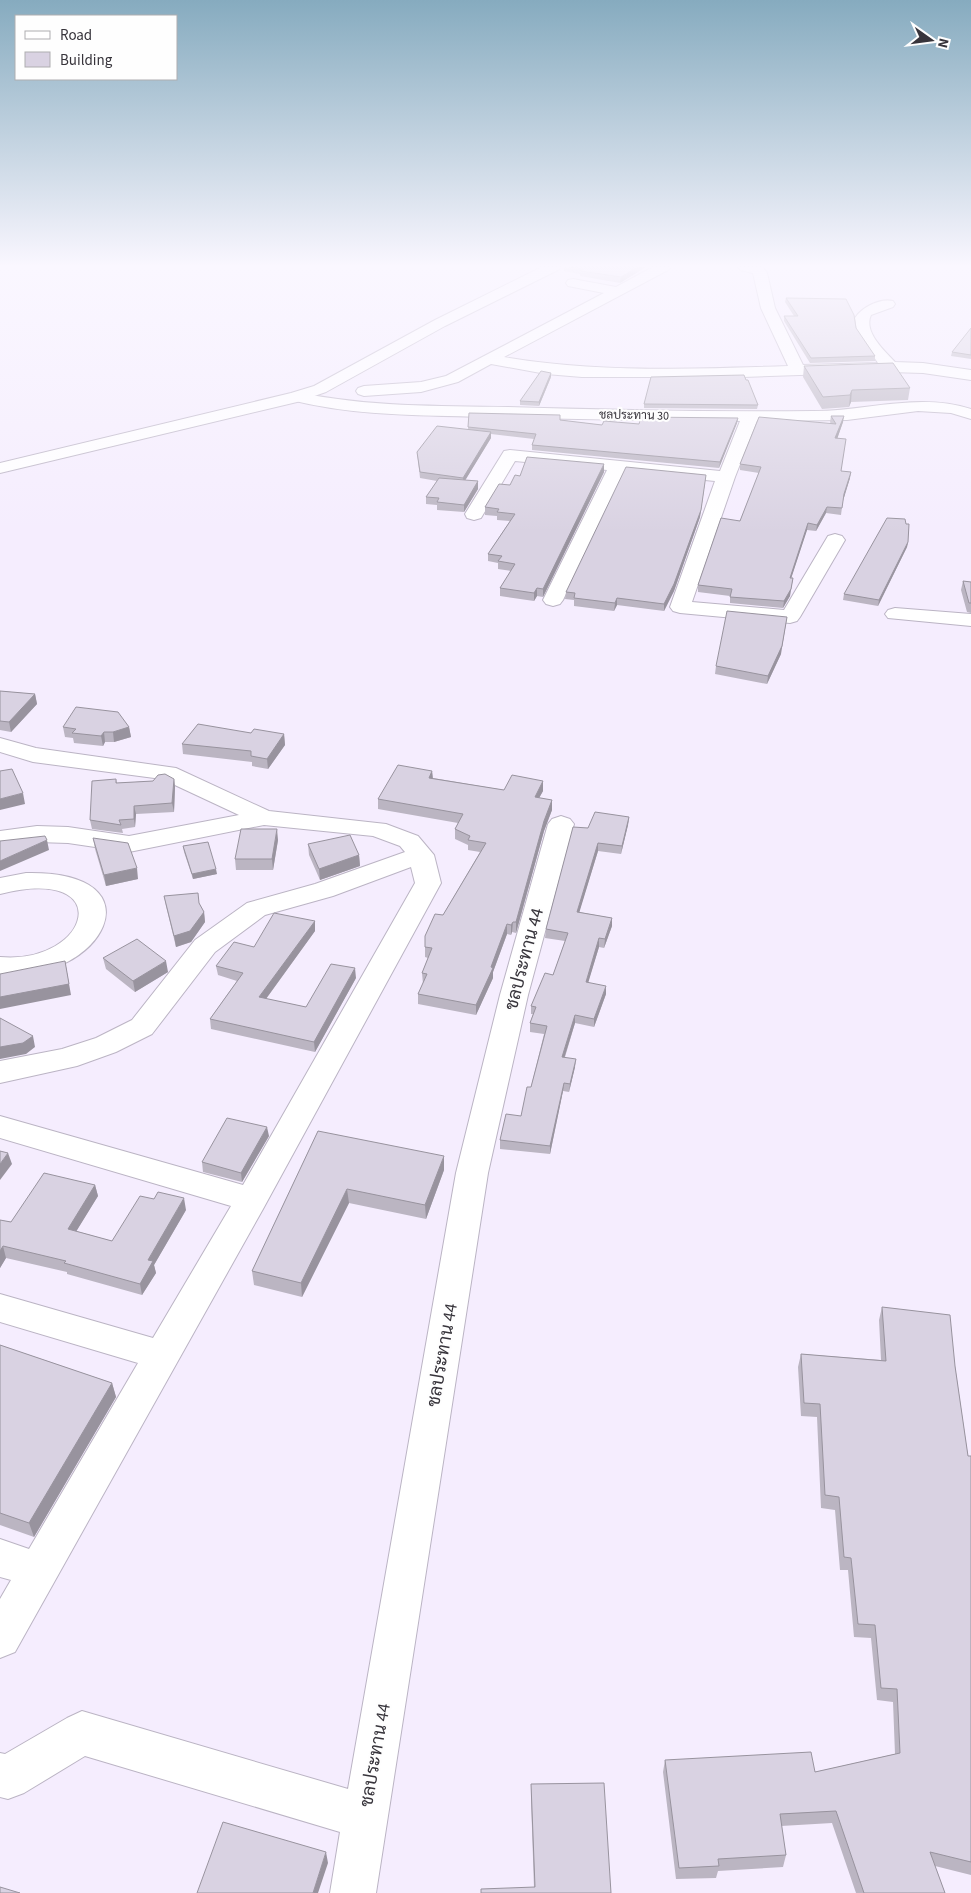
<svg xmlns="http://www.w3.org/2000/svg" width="971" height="1893" font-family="'Source Sans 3',Sarabun,sans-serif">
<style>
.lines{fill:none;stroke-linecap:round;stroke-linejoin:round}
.minor-casing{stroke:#bbb4c4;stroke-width:2}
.tertiary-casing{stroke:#bbb4c4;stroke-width:2}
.minor{fill:#fff;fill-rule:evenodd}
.tertiary{fill:#fff;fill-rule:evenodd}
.wall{fill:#bbb5c2}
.shaded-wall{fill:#98939e}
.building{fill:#d9d2e2;stroke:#98939e}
.labels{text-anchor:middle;stroke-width:4.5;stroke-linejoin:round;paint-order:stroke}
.far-street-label{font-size:12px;fill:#37343b;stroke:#fefefe}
.near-street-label{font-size:18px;fill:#37343b;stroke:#fefefe}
</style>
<rect width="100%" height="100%" fill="#f5edfe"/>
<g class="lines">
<!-- minor casing -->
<g class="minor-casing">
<path id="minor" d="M653,267H670L668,270L504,357C597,373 694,369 788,366L761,308L753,273L740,270L738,267H762L767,273L775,308L803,365L878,363L857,332L855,318C862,307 880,298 893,301L895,304L893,307L871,315C863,332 885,351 895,362L923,363L971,370V380L923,373L890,372L743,377H582L546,374L491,364L458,382L421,392L364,396L358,394L356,391L358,388L364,386L421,382L446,376L604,293L568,286L566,283L568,280L573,279L616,287Z
M297,392C366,407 437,406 508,407C610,410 712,412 814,411C867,411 919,392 971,409V419L951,413L918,411L847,420L757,421L735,477L692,602L784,610L828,536L835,534L842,536L845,540L800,617L797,621L790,623L680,613L673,611L670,607L715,481L624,472L563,600L560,604L553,606L546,604L543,600L607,470L515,461L481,518L474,520L467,518L465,514L504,451L510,450L720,471L740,421C655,421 570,419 485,417C420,415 354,416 291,400L289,397L291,394Z
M895,608L971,614V626L888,618L885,614L888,610Z
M0,738L36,748L176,768L269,811L386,824L418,836L434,855L441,883L263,1209L15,1652L0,1658V1599L11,1580L0,1577V1539L29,1549L138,1363L0,1322V1294L153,1338L231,1206L0,1138V1116L243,1185L415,883L411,867L333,896L265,915L215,952L152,1034L116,1052L77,1066L0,1083V1061L62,1049L96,1038L132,1020L195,940L247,903L315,884L405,852L400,846L373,836L264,825L129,852L68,843L37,842L0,847V831L37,826L68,827L129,836L239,815L162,779L33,762L0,752Z
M561,816L570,819L574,824L528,995L488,1173L376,1893H330L340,1832L85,1756L24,1793L8,1799L0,1797V1753L5,1754L67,1718L82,1711L348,1789L456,1173L500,995L548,824L552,819Z
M26,873C164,870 102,984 0,975V957C91,965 118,864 0,894V878Z"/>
</g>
<!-- tertiary casing -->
<g class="tertiary-casing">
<path id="tertiary" d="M542,267H560L558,270L445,326L326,392L297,402L0,473V463L291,393L314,386L435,320Z"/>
</g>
<!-- minor -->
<use href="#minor" class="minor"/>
<!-- tertiary -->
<use href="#tertiary" class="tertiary"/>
</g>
<!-- wall -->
<path class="wall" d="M564,267H646L620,283L580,276V274L564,271Z
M786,298L875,356V361L810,363L784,321V316H794L785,302Z
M971,328V359L951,356L952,352Z
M804,366L910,388L908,400L851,402L849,407L822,409L803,377Z
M551,377L539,406L520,405V401Z
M746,380L758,405L757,409L644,408V404Z
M469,413L560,420L602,425L639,424L738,418L737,423L719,468L532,450V445L534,439L491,434V438L465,480L478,481V489L464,512L437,510V505L426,504V497L437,481L420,478L417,452L468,429Z
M831,416L843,422L837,439L841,471L850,478L843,500L841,515L826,513L816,531L807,530L791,578L790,596L783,608L730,603V596L698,592V585L740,521L759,473L740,470V464L831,424L830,422Z
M604,472L543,597L537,596L534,601L500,596V588L511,571L498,569V563L488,561V554L510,521L497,520V516L485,515V507L520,476Z
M705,482L700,517L674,591L664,611L617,605L614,611L574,606V600L565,599L566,592Z
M906,524L908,542L907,547L878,606L843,600L844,594Z
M963,581L971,582V613L967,612L961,590Z
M781,654L767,684L715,674L716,666Z
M0,691L35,694L37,704L11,732L0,730Z
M63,727H129L131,737L114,742H105L103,746L74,743L73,738L65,737Z
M251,733L284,734L285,745L268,769L252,766V762L183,754L182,744Z
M432,771L433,778L504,790L543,781V791L539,798L552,800V810L544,831L516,933L512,932L511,935L507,934L493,972V978L476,1015L418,1004V994L423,984L422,973L428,958L425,957V936L443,915L480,852L468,850V845L455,839V829L458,823L378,809V799Z
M116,779L117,783L153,781L174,779L175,787L174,812L136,814L135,827L122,829L123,833L92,829L90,820Z
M629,817L628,825L621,854L598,851L579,912L612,918V926L604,948L599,947L588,982L606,994L594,1027L575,1023L565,1057L575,1067L569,1092L563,1091L550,1154L500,1149V1140L521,1116L531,1087L544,1034L530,1032V1023L533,1014H531V1006L553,975L565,941L545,938L546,929L588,828Z
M93,838L138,879L106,886L95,849Z
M278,840L273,870H236L235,859Z
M308,844L359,855L360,866L320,880L309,855Z
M183,846L217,874L193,879L184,852Z
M164,896L199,903L204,912L205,922L191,942L176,947L166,906Z
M315,921V931L266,999L306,1007L356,978L315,1052L211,1029L210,1019L237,981L218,975L216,966L254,947Z
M103,958L168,972L135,992L106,969Z
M318,1131L444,1170L426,1219L349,1203L302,1297L254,1285L252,1271Z
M269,1136L242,1182L203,1172L202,1162Z
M95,1185L98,1196L76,1231L112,1241L186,1210L154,1265L156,1273L142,1295L67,1274V1272L6,1258L0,1268V1220L11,1222Z
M882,1307L955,1366L968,1456H971V1875L935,1866L945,1893H856L832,1823L781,1826L786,1855L783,1867L718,1871L716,1878L676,1879L663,1772L665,1760L815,1772L895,1754L893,1702L877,1700L871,1638L854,1637L848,1570H840L835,1510L821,1508L817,1417L801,1416L798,1367L801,1354L881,1360L879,1320Z
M0,1345L112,1383L116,1397L34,1537L0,1525Z
M531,1784L611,1893L534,1888L531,1799Z"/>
<!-- shaded-wall -->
<path class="shaded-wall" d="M638,267H646L620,283L621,277Z
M551,373V377L539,406V402Z
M852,390L851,402L849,407L850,395Z
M844,416L843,422L835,445V438Z
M738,418L737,423L719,468L720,462Z
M491,432V438L463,484V478Z
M604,464V472L543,597V589Z
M851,472L850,478L843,501L844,494Z
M706,475L700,517L674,591L664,611V604Z
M478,481V489L464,512V505Z
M827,507L826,513L816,531L817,525Z
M808,523L807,530L789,585L790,578Z
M908,542L907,547L878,606L879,600Z
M793,578L790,596L783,608L784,601Z
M537,588V596L534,601V593Z
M617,598V605L614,611L615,603Z
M787,617L781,654L767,684L768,676Z
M35,694L37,704L11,732L9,722Z
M129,727L131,737L114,742L113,732Z
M104,732L105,742L103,746L101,736Z
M284,734L285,745L268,769L267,759Z
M432,771L433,781L429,778Z
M174,779L175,787L174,812L172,803Z
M543,781V791L534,807L535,797Z
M23,793L25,804L0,810V799Z
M552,800V810L544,831L516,933V922L544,821Z
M134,806L136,814L135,827L134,819Z
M629,817L628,825L621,854L622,846Z
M277,829L278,840L273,870L272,859Z
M47,840L49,850L0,871V861Z
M598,843V851L577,920V912Z
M359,855L360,866L320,880L319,869Z
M137,868L138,879L106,886L104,875Z
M216,869L217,874L193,879L192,874Z
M204,912L205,922L191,942L176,947L174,936Z
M612,918V926L604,948L605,939Z
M315,921V931L260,1007L259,997Z
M513,922L512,932L511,935V925Z
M507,924V934L493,972V978L476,1015V1005Z
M599,938V947L586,990V982Z
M65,961L71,995L0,1009V997Z
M166,961L168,972L135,992L133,981Z
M355,968L356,978L315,1052L314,1042Z
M606,986V994L594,1027V1019Z
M575,1015V1023L562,1065V1057Z
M33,1036L35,1047L26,1054L0,1059V1047Z
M576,1059L575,1067L569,1092L570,1084Z
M564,1083L563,1091L550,1154V1146Z
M267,1127L269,1136L242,1182L241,1173Z
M8,1153L12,1164L0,1180V1164Z
M444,1156V1170L426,1219L425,1205Z
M95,1185L98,1196L71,1240L68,1229Z
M347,1189L349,1203L302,1297L301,1283Z
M184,1198L186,1210L154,1265L156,1273L142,1295L140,1284L148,1260Z
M3,1246L6,1258L0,1268V1251Z
M112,1383L116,1397L34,1537L29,1523Z
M326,1852L328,1863L318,1893H313Z"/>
<!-- building -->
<path class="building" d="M570,267H638L621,277L581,271L583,269Z
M786,298L846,299L854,315L856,328L875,356L811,358L784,316H798Z
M971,328V355L952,352Z
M893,363L910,388L852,390L850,395L823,397L804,366Z
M541,371L551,373L539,402L520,401Z
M744,375L746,380H748L758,405L644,404L651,377Z
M469,413L560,415V420L602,425L604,421L639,424L641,417L738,418L720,462L532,445L536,434L468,427Z
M831,416H844L835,438L846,439L841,471L851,472L844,494L842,508L827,507L817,525L808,523L790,578H793L791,589L784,601L730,597L732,589L698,585L721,518L740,521L761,467L740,464L759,417L836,424Z
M437,426L491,432L463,478L420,472L417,452Z
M527,457L604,464L543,589L537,588L534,593L500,588L515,564L498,561L502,556L488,554L515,514L497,512L499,509L485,507L499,484L510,485L515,475L520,476Z
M626,467L706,475L701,510L674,584L664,604L617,598L615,603L574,598L575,593L566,592Z
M439,478L478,481L464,505L437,502L439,498L426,497Z
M887,518L905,519L906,524H909L908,542L879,600L844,594Z
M963,581L971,582V603H969Z
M727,611L787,617L782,646L768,676L716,666Z
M0,691L35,694L9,722L0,721Z
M76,707L118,712L129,727L113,732H104L101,736L72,733L76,729L63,727Z
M198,724L251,733L254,729L284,734L267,759L251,756V751L182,744Z
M398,765L432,771L429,778L504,790L512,775L543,781L535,797L552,800L544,821L516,922H513L511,925L507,924L491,967L493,968L476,1005L418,994L427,974L422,973L432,948L425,947V936L435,914L443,915L486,843L468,840L470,836L455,829L463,814L378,799Z
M12,769L23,793L0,799V771Z
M165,774L174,779L172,803L134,806V819L119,820L121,825L90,820L92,781L116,779V783L153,781L158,775Z
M595,812L629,817L622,846L598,843L577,912L612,918L605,939L599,938L586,982L606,986L594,1019L575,1015L562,1057L576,1059L570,1084L564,1083L550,1146L500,1140L506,1114L521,1116L527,1087H531L547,1026L530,1023L536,1007L531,1006L545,973L553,975L568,933L546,929L573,827L588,828Z
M241,829H277L272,859H235Z
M350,835L359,855L319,869L308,844Z
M45,836L47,840L0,861V841Z
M93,838L128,843L137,868L104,875Z
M208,842L216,869L192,874L183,846Z
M198,893L199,903L204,912L190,931L174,936L164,896Z
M274,913L315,921L259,997L306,1007L331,964L355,968L314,1042L210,1019L243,973L216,966L234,942L254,947Z
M137,939L166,961L133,981L103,958Z
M65,961L69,984L0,997V974Z
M0,1018L33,1036L23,1043L0,1047Z
M227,1118L267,1127L241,1173L202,1162Z
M318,1131L444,1156L425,1205L347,1189L301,1283L252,1271Z
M0,1151L8,1153L0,1164Z
M44,1173L95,1185L68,1229L112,1241L140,1196L154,1199L158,1192L184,1198L148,1260L153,1261L140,1284L64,1263L66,1261L3,1246L0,1251V1220L11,1222Z
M882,1307L950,1315L955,1366L968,1456H971V1862L930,1852L945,1893H864L836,1811L780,1814L786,1855L718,1859L719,1866L679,1868L665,1760L811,1752L815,1772L900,1753L897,1689L881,1688L875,1625L858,1624L851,1558L844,1557L839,1497L825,1495L820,1404L804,1403L801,1354L886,1361Z
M0,1345L112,1383L29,1523L0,1513Z
M604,1783L611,1893H481V1889L535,1887L531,1784Z
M223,1822L326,1852L313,1893H197Z
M0,1887L20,1893H0Z"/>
<!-- sky -->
<linearGradient id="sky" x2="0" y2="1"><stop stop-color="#86abbf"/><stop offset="0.5" stop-color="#faf7ff"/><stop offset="1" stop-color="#faf7ff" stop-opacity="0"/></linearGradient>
<rect width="971" height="532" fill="url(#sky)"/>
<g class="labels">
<!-- far-street labels -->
<g class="far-street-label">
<text transform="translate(634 415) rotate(1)" y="4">ชลประทาน 30</text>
</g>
<!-- near-street labels -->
<g class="near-street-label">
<text transform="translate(524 959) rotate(-75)" y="6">ชลประทาน 44</text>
<text transform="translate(442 1355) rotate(-80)" y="6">ชลประทาน 44</text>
<text transform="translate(375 1755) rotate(-80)" y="6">ชลประทาน 44</text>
</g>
</g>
<!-- legend -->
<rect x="15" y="15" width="162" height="65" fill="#fefefe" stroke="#aeadb0"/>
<rect x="25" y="31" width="25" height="8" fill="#ffffff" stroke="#aeadb0"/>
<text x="60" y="40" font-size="15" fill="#37343b">Road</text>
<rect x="25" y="52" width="25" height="15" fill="#d9d2e2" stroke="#aeadb0"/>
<text x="60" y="65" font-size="15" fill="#37343b">Building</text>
<!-- north arrow -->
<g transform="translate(931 40) rotate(104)" stroke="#fefefe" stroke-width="4" paint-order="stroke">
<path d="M0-4L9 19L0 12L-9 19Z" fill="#37343b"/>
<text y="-8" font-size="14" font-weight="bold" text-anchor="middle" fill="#37343b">N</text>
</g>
</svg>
